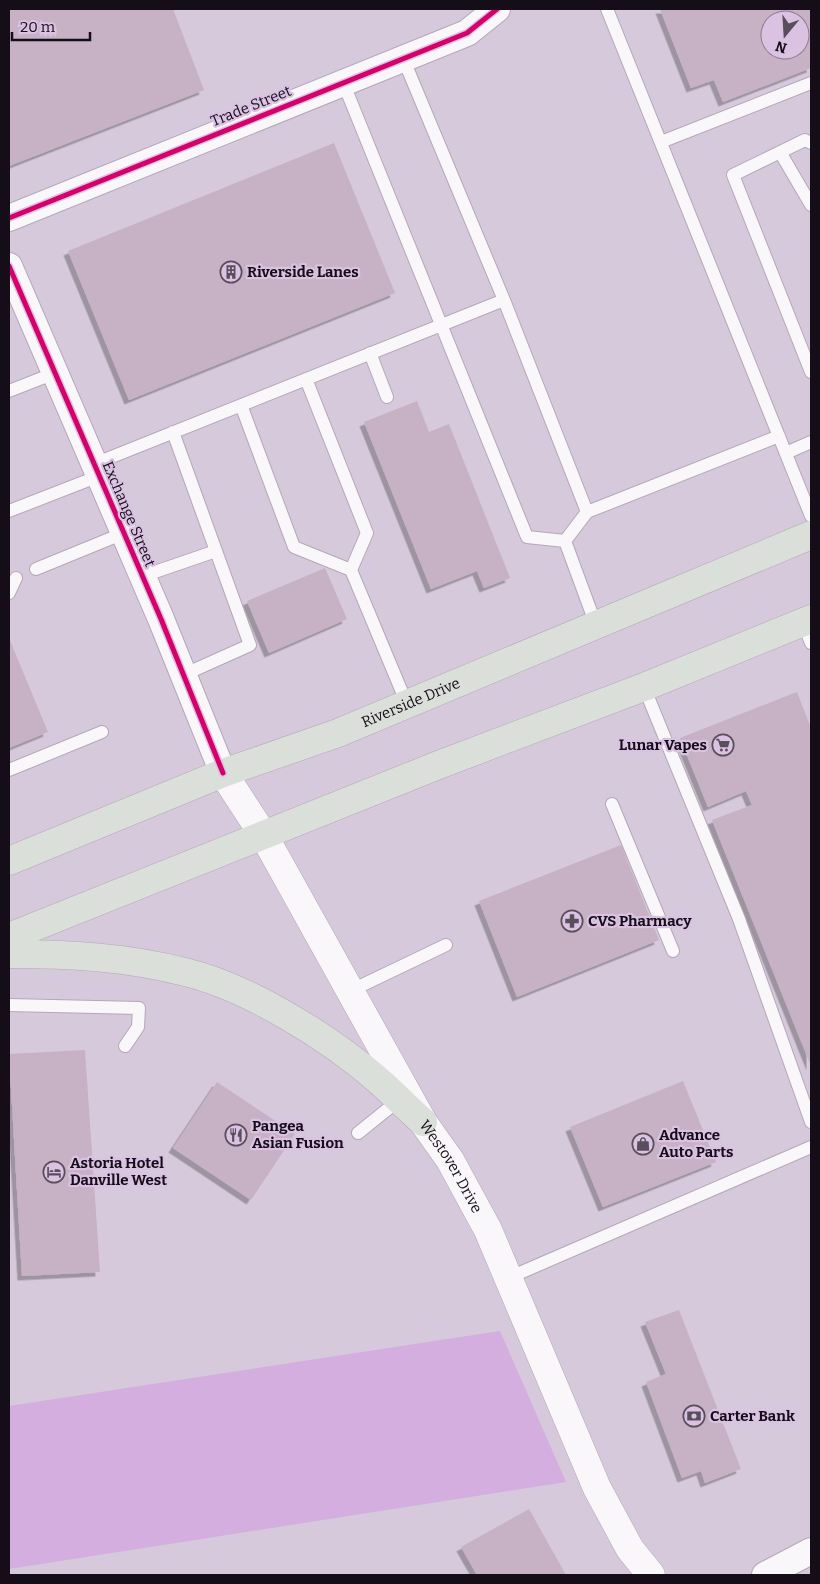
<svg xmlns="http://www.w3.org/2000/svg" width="820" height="1584" font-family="Bitter,serif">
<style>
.green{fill:#d3aedf}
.building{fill:#c7b1c4;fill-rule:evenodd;filter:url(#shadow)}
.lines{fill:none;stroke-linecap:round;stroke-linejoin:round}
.service-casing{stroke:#b3a8b6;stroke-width:14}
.minor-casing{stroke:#b3a8b6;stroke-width:28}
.secondary-casing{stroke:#b3a8b6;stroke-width:29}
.primary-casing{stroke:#b1aab3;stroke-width:29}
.service{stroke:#f9f7fa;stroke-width:12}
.minor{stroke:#f9f7fa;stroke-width:26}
.secondary{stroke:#f9f7fa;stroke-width:28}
.primary{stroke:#dbdfd9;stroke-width:28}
.cycleway-casing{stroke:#dac2e2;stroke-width:8}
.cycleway{stroke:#d6006c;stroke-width:5}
.labels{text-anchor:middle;stroke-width:4.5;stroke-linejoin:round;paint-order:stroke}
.street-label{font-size:15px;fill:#150d18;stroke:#dac2e2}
.poi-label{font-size:15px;font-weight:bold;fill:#150d18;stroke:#dac2e2;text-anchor:start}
</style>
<defs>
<filter id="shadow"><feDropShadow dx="-4.5" dy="4.5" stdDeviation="0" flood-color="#0004"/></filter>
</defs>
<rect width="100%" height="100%" fill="#d6c9db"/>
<!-- green -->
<path class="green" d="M500,1331L566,1482L9,1569V1406Z"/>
<!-- building -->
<path class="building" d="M9,9H173L204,90L9,166Z
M660,9H811V68L723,102L714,80L691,88ZM770,20H800V50H770Z
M334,143L395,293L129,400L68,251Z
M417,401L429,432L449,424L510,578L484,588L477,571L431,589L364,422Z
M325,568L347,619L269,653L247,601Z
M9,638L48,732L9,748Z
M797,692L811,728V1066L712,820L752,805L746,791L708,807L680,738Z
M621,845L659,940L517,997L479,901Z
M85,1050L100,1272L22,1276L9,1054Z
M683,1081L716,1162L603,1207L570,1127Z
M217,1082L295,1134L251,1200L173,1148Z
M679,1310L741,1469L705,1483L701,1471L682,1478L646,1382L666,1374L645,1322Z
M529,1509L566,1575H477L461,1547Z"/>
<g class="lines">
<!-- service casing -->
<g class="service-casing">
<path id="service" d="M607,9L811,516
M403,58L504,300L587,512
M343,82L527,537L565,541
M661,142L811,83
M811,143L805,140L733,175L811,372
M780,152L811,205
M370,353L387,397
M306,379L367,533L351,570
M9,391L55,373
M241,405L294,547L351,570L407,704
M173,432L250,645L183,675
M786,453L811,442
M94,464L504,300
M9,511L99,476
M565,541L587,512L779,436
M565,541L596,625
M36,569L124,533
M143,576L216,551
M9,593L16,578
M803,622L811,643
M644,687L739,919L811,1122
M9,770L102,732
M612,804L673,951
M350,991L446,945
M9,1005L139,1008L138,1027L125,1046
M358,1133L399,1100
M508,1278L811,1147"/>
</g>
<!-- minor casing -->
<g class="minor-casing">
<path id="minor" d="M9,218L467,33L497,9
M9,266L161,619L223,773
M765,1575L811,1551"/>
</g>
<!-- secondary casing -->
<g class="secondary-casing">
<g id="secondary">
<path id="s1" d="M223,773L264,836L423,1122L450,1160L488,1230L597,1488L630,1549L651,1575"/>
</g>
</g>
<!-- primary casing -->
<g class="primary-casing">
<g id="primary">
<path id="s2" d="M9,861L223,773L338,733L811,535"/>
<path d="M9,937L441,764L644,687L811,619"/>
<path d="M9,954C69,954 126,957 185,972C248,987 330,1038 379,1081C394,1094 408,1109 423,1122"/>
</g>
</g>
<!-- service -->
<use href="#service" class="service"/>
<!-- minor -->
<use href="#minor" class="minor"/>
<!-- secondary -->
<use href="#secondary" class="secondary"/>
<!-- primary -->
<use href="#primary" class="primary"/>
<!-- cycleway casing -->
<g class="cycleway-casing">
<path id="cycleway" d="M9,218L467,33L497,9
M9,266L161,619L223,773"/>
</g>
<!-- cycleway -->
<use href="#cycleway" class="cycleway"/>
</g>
<!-- icons -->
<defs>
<g id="building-ring" transform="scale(1.125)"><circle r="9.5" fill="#dac2e2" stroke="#594f5c" stroke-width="1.5"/><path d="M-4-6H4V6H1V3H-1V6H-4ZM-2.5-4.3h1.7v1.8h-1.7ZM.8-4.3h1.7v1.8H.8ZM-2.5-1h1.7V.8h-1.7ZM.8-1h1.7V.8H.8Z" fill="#594f5c"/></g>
<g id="supermarket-ring" transform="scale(1.125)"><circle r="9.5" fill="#dac2e2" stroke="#594f5c" stroke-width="1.5"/><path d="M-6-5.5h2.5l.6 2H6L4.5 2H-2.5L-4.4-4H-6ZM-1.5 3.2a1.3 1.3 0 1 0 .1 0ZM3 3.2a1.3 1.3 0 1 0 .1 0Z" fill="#594f5c"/></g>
<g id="pharmacy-ring" transform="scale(1.125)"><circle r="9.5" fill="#dac2e2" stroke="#594f5c" stroke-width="1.5"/><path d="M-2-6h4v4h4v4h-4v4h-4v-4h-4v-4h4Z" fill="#594f5c"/></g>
<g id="restaurant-ring" transform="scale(1.125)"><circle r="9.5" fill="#dac2e2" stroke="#594f5c" stroke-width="1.5"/><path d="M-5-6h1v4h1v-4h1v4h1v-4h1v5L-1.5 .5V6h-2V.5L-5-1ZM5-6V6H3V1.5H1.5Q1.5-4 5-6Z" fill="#594f5c"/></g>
<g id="shop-ring" transform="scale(1.125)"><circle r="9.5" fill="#dac2e2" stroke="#594f5c" stroke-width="1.5"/><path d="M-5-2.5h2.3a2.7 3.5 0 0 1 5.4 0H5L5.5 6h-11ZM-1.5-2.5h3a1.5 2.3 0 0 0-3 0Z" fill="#594f5c"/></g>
<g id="hotel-ring" transform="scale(1.125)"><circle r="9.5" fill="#dac2e2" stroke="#594f5c" stroke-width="1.5"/><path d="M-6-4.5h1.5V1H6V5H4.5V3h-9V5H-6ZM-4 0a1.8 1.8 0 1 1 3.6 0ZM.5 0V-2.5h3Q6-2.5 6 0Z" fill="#594f5c"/></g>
<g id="bank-ring" transform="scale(1.125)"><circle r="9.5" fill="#dac2e2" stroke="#594f5c" stroke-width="1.5"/><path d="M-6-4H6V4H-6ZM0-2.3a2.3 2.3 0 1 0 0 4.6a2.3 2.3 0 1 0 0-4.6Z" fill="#594f5c"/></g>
</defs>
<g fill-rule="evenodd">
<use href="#building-ring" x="231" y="272"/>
<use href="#supermarket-ring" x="723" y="745"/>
<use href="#pharmacy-ring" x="572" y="921"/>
<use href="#restaurant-ring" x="236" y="1135"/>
<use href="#shop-ring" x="643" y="1144"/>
<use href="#hotel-ring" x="54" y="1172"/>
<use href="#bank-ring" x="694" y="1416"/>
</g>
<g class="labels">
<!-- street labels -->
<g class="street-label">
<text transform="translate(251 106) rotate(-22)" y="5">Trade Street</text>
<text transform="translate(129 514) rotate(67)" y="5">Exchange Street</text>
<text dy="5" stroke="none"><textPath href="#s2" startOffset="432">Riverside Drive</textPath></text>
<text dy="5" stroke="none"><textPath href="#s1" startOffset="455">Westover Drive</textPath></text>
</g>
<!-- poi labels -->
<g class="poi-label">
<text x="247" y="277">Riverside Lanes</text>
<text x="707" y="750" text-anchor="end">Lunar Vapes</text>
<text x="588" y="926">CVS Pharmacy</text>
<text x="252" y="1131">Pangea<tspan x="252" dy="17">Asian Fusion</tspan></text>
<text x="659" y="1140">Advance<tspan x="659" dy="17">Auto Parts</tspan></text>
<text x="70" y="1168">Astoria Hotel<tspan x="70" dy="17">Danville West</tspan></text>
<text x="710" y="1421">Carter Bank</text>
</g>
</g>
<!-- border -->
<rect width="820" height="1584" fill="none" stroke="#150d18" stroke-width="20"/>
<!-- north arrow -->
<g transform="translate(785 35) rotate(198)"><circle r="24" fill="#dac2e2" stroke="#8b7a91"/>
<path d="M0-4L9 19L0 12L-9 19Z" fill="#594f5c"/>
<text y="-8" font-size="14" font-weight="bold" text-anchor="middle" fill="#150d18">N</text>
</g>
<!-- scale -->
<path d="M12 32v8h78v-8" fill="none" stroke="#150d18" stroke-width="2.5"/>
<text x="20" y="32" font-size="15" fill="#150d18" stroke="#dac2e2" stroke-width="4" paint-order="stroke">20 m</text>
</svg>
